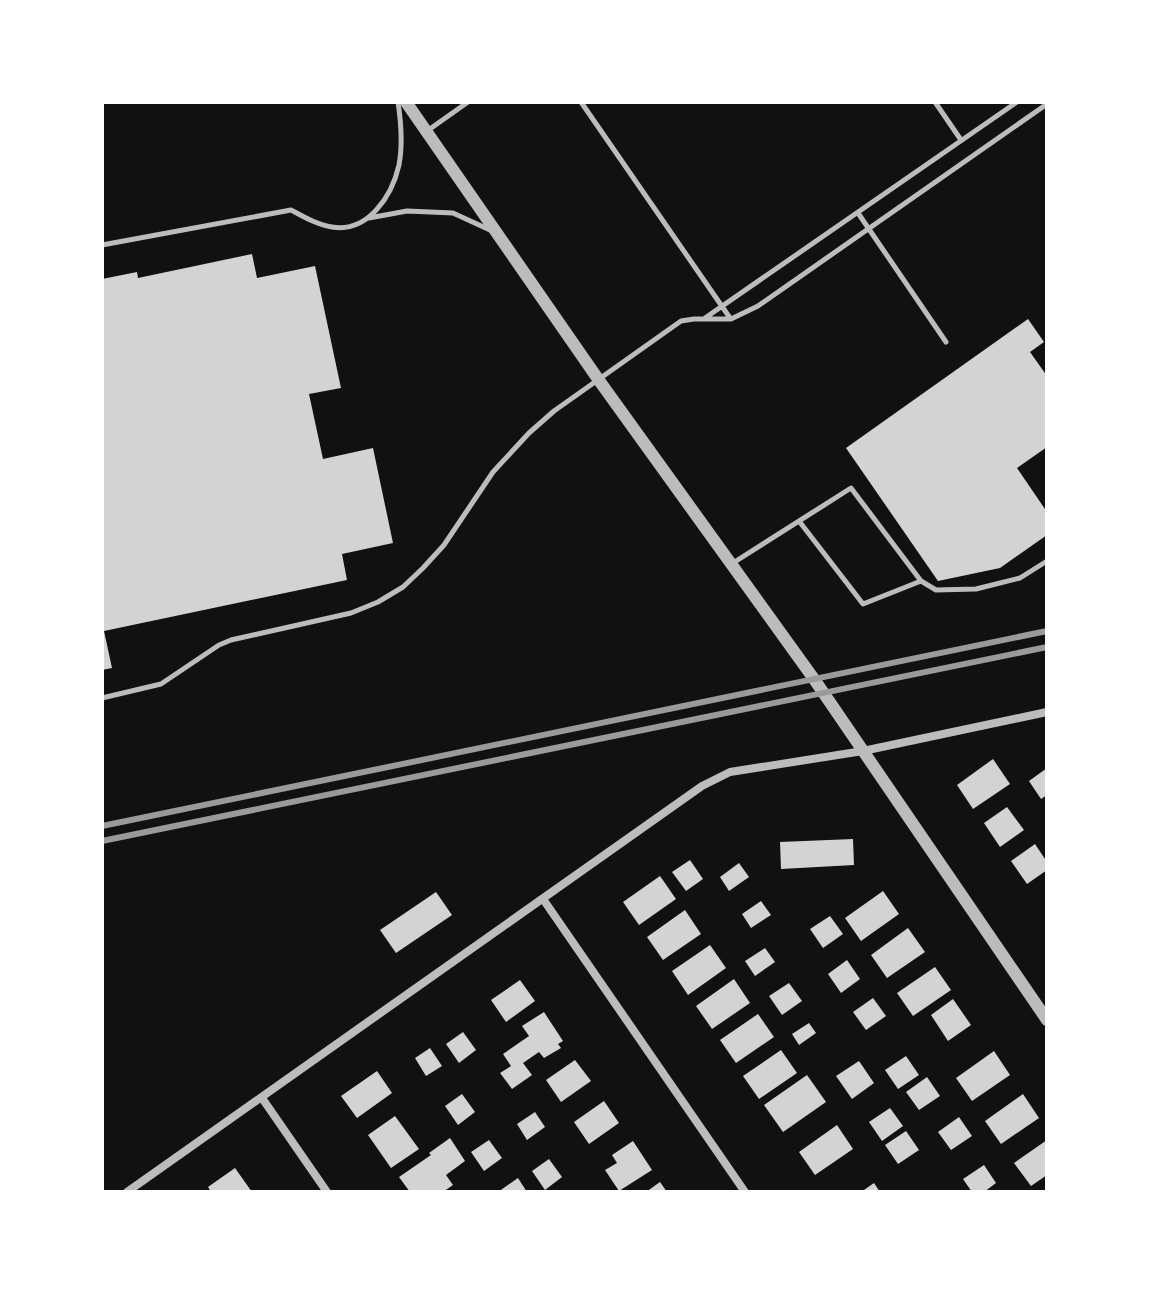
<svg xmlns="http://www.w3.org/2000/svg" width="1149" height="1294" font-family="'Fira Sans',sans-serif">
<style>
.building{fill:#d3d3d3}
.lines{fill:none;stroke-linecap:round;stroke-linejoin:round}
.service{stroke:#bcbcbc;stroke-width:5}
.minor{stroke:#bcbcbc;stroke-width:8}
.tertiary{stroke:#bcbcbc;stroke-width:12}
.rail{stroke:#9a9a9a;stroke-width:6}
</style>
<rect width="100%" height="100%" fill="#111"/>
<!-- building -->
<path class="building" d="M252,254L257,278L315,266L341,388L309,394L323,459L373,448L393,543L342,554L347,580L104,631L112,668L102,670V279L137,272L138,278Z
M1028,319L1044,342L1030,352L1047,376V447L1017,468L1047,512V535L1000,568L938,581L846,448Z
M993,759L1010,784L973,809L957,785Z
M1047,768V795L1041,799L1029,781Z
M1007,807L1024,830L1000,847L984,823Z
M853,839L854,865L781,869L780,842Z
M1035,844L1047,862V870L1027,884L1011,861Z
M690,860L703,879L686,891L672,872Z
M739,863L749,877L729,891L720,877Z
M660,876L676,899L639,925L623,902Z
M883,891L899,914L861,941L845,918Z
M436,892L452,915L396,953L380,930Z
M761,901L771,915L751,928L742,914Z
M685,910L701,934L663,960L647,937Z
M830,916L843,934L823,948L810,929Z
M908,928L925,952L887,978L871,955Z
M710,945L726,968L688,995L672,971Z
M765,948L775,962L755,976L745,961Z
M847,960L860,979L841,993L828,974Z
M935,967L951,990L913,1016L897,993Z
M734,979L750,1003L712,1029L696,1006Z
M520,980L535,1001L506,1022L491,1000Z
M789,983L802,1001L782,1015L769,996Z
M873,998L886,1016L866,1030L853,1012Z
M953,999L971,1025L948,1041L931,1015Z
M544,1012L563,1041L558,1044L561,1048L544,1058L539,1052L523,1063L532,1075L512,1089L500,1073L511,1066L503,1054L529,1036L522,1026Z
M758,1014L774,1037L736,1063L720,1040Z
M809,1023L816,1033L799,1045L792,1034Z
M463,1032L476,1050L459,1063L446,1044Z
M430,1048L442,1066L426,1076L415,1058Z
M781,1050L797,1073L759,1099L743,1076Z
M994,1051L1010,1075L972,1101L956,1078Z
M906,1056L919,1075L898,1089L885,1070Z
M575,1060L591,1081L561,1102L546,1080Z
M859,1061L874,1083L852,1099L836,1076Z
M377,1071L392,1093L357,1118L341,1096Z
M807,1075L826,1102L783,1132L764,1105Z
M927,1077L940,1096L919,1110L906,1092Z
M462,1094L475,1112L458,1125L445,1106Z
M1023,1094L1039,1118L1001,1144L985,1121Z
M604,1101L619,1123L589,1144L574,1122Z
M890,1108L903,1126L882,1141L869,1122Z
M535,1112L545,1127L527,1140L517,1124Z
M395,1116L419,1149L391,1168L368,1135Z
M959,1117L972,1136L951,1150L938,1132Z
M837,1125L853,1149L815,1175L799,1152Z
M906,1131L919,1150L898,1164L885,1145Z
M450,1138L465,1161L446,1175L453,1185L443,1192H410L399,1177L431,1155L429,1153Z
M489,1140L502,1158L484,1171L471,1152Z
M1047,1140V1175L1031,1186L1014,1163Z
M633,1141L652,1170L619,1191L605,1170L617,1163L612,1155Z
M549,1159L562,1177L545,1190L532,1171Z
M984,1165L996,1183L984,1192H972L963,1179Z
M235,1168L252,1192H211L208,1187Z
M518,1178L527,1192H498Z
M660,1182L667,1192H646Z
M874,1183L880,1192H861Z"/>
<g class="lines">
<!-- service -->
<path class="service" d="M581,102L730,318
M935,102L961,140
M427,131L468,102
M858,213L946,342
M369,218L407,211L453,213L490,230
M102,245L291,210C304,217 318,225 332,227C368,233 392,196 399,165C403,144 401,122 398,102
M705,318L1017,102
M799,521L863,604L921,581
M733,563L851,488L921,581L936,590L976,589L1020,578L1047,561
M102,698L161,684L219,645L231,640L351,613L378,602L403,587L423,568L444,545L493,472L529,433L554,411L681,321L694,319H731L758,306L1047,104"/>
<!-- minor -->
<path class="minor" d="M543,899L745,1192
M262,1098L327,1192
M127,1192L702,786L730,772L863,751L1047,712"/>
<!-- tertiary -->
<path class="tertiary" d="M406,102L598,379L814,679L1047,1020"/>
<!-- rail -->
<path class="rail" d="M102,826L1047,631
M102,841L1047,647"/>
</g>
<!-- border -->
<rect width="1149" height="1294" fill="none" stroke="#ffffff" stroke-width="208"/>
</svg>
